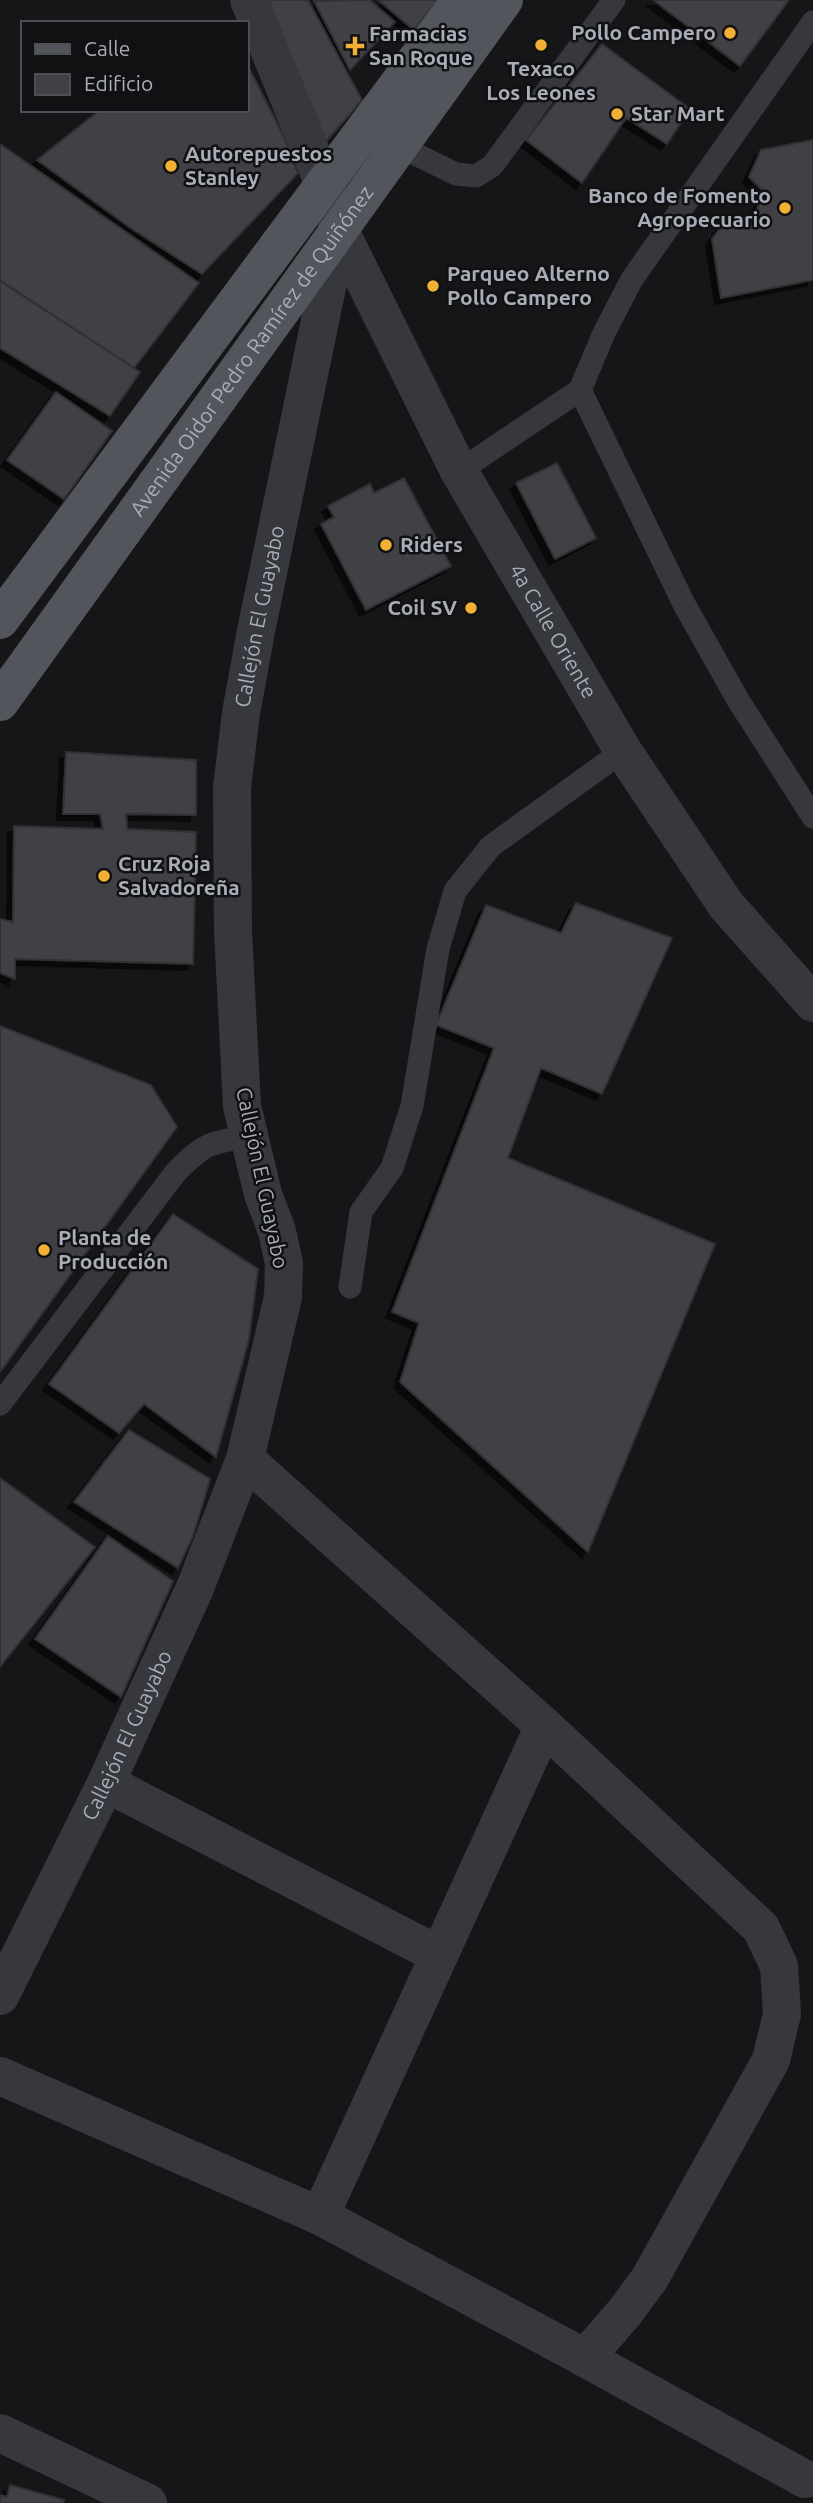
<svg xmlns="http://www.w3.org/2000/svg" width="813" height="2503" font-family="Ubuntu,sans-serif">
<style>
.building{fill:#404145;stroke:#303034;stroke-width:2;filter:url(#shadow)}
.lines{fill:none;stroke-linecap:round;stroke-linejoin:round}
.service{stroke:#37383d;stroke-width:23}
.minor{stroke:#37383d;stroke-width:38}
.primary{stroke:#53555c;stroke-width:38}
.poi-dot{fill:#f2b134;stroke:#111113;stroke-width:2.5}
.labels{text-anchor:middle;stroke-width:5;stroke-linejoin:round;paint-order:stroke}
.poi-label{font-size:21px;font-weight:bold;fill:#a8adb8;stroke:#111113;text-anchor:start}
.street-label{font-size:21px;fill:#a8adb8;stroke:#111113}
</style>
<defs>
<filter id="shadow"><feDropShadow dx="-6" dy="6" stdDeviation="0" flood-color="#0009"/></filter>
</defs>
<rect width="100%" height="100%" fill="#161618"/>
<!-- building -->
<path class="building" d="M263,0H308L362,100L322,146Z
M370,0L395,22L350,70L314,1Z
M378,0H438L414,30Z
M653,0H789L740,66Z
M602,44L690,109L667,144L626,118L582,183L526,140Z
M247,64L282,133L298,173L202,274L129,227L37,160L100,110H247Z
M813,140V280L721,298L712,239L723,224H751L764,192L749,177L761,150Z
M0,144L199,283L134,368L0,280Z
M0,281L140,372L110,416L0,348Z
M56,392L112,431L64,499L7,460Z
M557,463L596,538L555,559L516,483Z
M404,478L451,566L366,610L321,524L334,517L328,506L370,484L374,493Z
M66,752L196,760V815L126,814L127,829L196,832L193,964L15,959V979L0,973V919L13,922L14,826L103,829L100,814H63Z
M576,903L672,938L602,1094L541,1068L508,1158L715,1244L588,1552L400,1382L419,1323L392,1312L494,1048L436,1025L486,905L561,933Z
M0,1026L151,1085L177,1127L0,1372Z
M173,1214L258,1269L249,1339L216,1457L144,1404L119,1433L49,1384Z
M129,1430L210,1479L193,1536L178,1568L74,1502Z
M0,1478L95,1547L0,1667Z
M108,1536L173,1581L121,1697L35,1639Z
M10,2485L64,2500L63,2503H0V2495L7,2497Z"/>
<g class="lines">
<!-- service -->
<path class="service" d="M399,146L456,174L476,176L492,166L614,0
M580,390L684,604L738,700L813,817
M459,471L580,390L604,333L632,279L813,22
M350,1287L361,1212L392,1168L412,1106L438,949L455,891L491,846L623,751
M0,1404L176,1172C204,1144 209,1142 248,1137"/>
<!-- minor -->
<g class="minor">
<path id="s1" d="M249,0L324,184L339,229L459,471L623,751L726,905L813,1003"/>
<path d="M106,1783L439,1955"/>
<path id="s2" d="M0,1996L106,1783L195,1588L245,1459L283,1297L284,1263L277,1231L263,1194L242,1106L233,931L232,788L241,713L256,631L339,229"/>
<path d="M0,2076L320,2216L585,2358L625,2312L650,2278L771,2060L782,2014L779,1966L761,1928L544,1726L245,1459"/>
<path d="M320,2216L544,1726"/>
<path d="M585,2358L805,2479"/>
<path d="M0,2433L148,2503"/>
</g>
<!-- primary -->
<g class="primary">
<path d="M0,620L461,0"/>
<path id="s3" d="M0,702L504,0"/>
</g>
</g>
<!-- markers -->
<g class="poi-dot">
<circle cx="730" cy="33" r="7"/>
<circle cx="541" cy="45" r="7"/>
<path d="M351.5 35.5h7v7h7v7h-7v7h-7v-7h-7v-7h7z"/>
<circle cx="617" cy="114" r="7"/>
<circle cx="171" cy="166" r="7"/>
<circle cx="785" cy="208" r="7"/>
<circle cx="433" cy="286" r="7"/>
<circle cx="386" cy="545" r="7"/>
<circle cx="471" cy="608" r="7"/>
<circle cx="104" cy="876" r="7"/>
<circle cx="44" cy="1250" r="7"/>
</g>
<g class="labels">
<!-- poi labels -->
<g class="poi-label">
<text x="716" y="40" text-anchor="end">Pollo Campero</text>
<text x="369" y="41">Farmacias<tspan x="369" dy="24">San Roque</tspan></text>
<text x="541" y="76" text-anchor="middle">Texaco<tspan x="541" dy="24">Los Leones</tspan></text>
<text x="631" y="121">Star Mart</text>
<text x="185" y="161">Autorepuestos<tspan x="185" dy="24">Stanley</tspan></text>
<text x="771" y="203" text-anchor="end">Banco de Fomento<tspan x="771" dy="24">Agropecuario</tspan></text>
<text x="447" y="281">Parqueo Alterno<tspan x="447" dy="24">Pollo Campero</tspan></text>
<text x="400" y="552">Riders</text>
<text x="457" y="615" text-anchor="end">Coil SV</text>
<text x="118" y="871">Cruz Roja<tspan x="118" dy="24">Salvadoreña</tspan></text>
<text x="58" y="1245">Planta de<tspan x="58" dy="24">Producción</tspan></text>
</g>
<!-- street labels -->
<g class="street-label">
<text dy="7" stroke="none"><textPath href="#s3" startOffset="432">Avenida Oidor Pedro Ramírez de Quiñónez</textPath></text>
<text dy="7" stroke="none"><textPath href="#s2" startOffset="1446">Callejón El Guayabo</textPath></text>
<text dy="7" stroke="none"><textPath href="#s1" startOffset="702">4a Calle Oriente</textPath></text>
<text transform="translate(262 1178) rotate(78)" y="7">Callejón El Guayabo</text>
<text dy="7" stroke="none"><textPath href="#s2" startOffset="290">Callejón El Guayabo</textPath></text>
</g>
</g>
<!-- legend -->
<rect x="21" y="21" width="228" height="91" fill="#111113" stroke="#4d4f55" stroke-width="2"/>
<rect x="35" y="44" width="35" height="10" fill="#53555c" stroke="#4d4f55" stroke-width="2"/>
<text x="84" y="56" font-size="21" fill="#a8adb8">Calle</text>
<rect x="35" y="74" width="35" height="21" fill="#404145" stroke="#4d4f55" stroke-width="2"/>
<text x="84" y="91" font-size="21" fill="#a8adb8">Edificio</text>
</svg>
